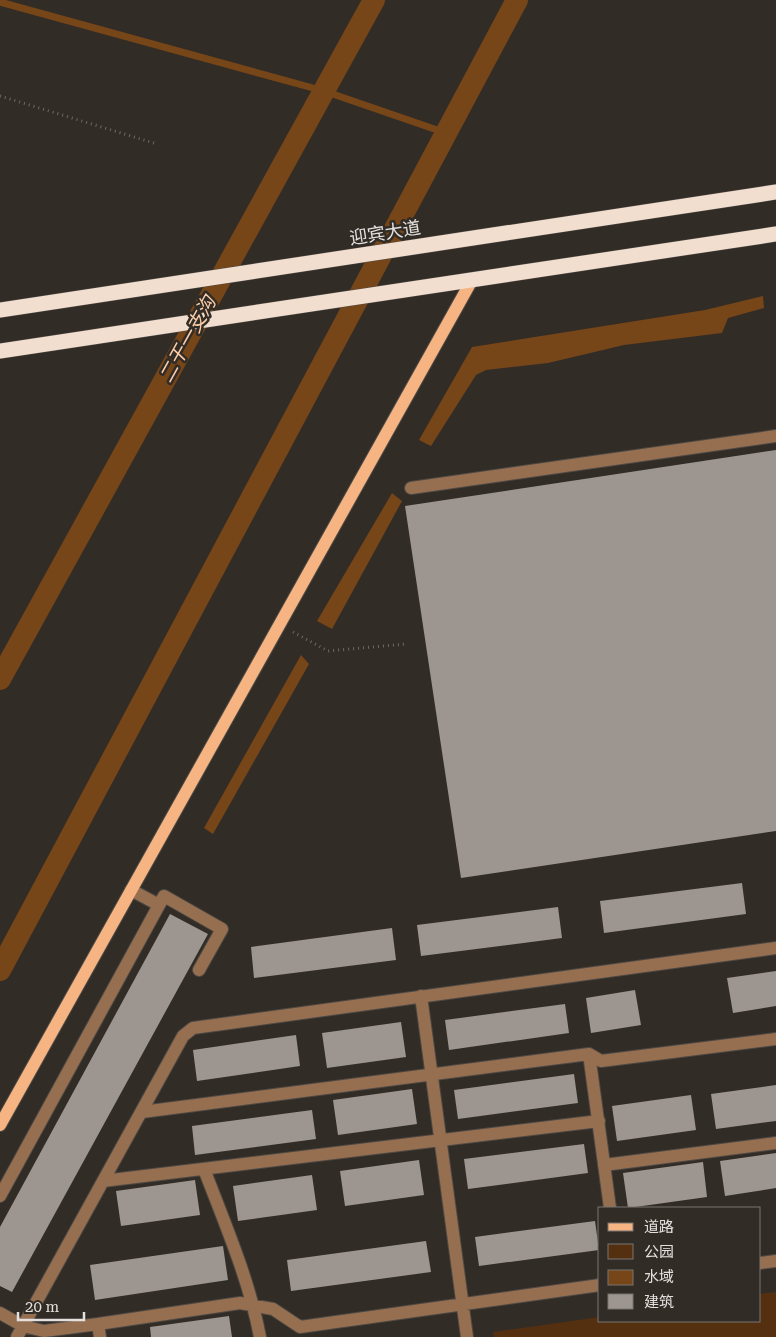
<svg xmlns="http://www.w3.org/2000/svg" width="776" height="1337" font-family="'Roboto Serif','Noto Sans SC',serif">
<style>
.green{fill:#543010}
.water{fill:#764518}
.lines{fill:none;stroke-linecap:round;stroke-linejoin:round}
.stream{stroke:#764518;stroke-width:7}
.canal{stroke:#764518;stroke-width:22}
.building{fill:#9d9690}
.minor-casing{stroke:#4e4944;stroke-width:14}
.major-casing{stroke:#4e4944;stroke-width:14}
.highway-casing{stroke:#4e4944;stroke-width:16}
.path{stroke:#6e6965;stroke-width:3;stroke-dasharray:1 4;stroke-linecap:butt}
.minor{stroke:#966f50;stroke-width:12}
.major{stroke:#f5b481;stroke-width:12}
.highway{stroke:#f2decf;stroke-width:15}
.labels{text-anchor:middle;stroke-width:5;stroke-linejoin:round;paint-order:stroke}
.street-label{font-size:18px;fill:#e4e0dd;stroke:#322c27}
.water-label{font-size:19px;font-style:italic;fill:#fccda9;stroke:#322c27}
</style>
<rect width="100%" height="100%" fill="#322c27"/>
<!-- green -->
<path class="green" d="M776,1292V1337H494L493,1332L600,1317V1321H760V1294Z"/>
<!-- water -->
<path class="water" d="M763,296L764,308L728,318L722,333L624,345L548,363L486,370L476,375L431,446L419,440L472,347L705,310Z
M392,493L402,501L332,629L317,621Z
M301,655L309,664L213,834L204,828Z"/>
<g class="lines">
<!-- stream -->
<path class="stream" d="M0,2L324,91L446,133"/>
<!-- canal -->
<path class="canal" d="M0,679L374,0
M0,970L517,0"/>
</g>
<!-- building -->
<path class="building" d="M776,450V831L461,878L405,506Z
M742,883L746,914L604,933L600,901Z
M558,907L562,938L421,956L417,925Z
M170,914L208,934L12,1292L0,1286V1227Z
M392,928L396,960L254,978L251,947Z
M776,971V1006L733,1013L727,978Z
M635,990L641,1025L591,1033L586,998Z
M565,1004L569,1033L449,1050L445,1020Z
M401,1022L406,1057L327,1068L322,1033Z
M296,1035L300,1066L197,1081L193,1050Z
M574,1074L578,1103L458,1119L454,1090Z
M776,1085V1121L716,1129L711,1094Z
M412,1089L417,1124L338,1135L333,1100Z
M691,1095L696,1130L617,1141L612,1106Z
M312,1110L316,1139L195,1155L192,1126Z
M584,1144L588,1173L468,1189L464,1159Z
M776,1153V1188L725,1196L720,1161Z
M419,1160L424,1195L345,1206L340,1171Z
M703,1162L707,1197L628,1208L623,1173Z
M312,1175L317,1210L238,1221L233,1186Z
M195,1180L200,1215L121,1226L116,1191Z
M595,1221L599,1250L479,1266L475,1237Z
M426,1241L431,1272L291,1291L287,1260Z
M223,1246L228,1280L95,1300L90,1265Z
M229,1316L232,1337H151L150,1327Z"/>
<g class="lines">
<!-- minor casing -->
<g class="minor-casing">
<path id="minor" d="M411,488L776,436
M131,890L159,905
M421,996L467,1337
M589,1054L610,1208
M142,1112L589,1054L601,1061L776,1039
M604,1165L776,1143
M204,1169C225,1224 249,1279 260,1337
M103,1181L599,1121
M0,1196L164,896L222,929L199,970
M760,1263L776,1261
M0,1313L23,1326L44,1331L98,1324L100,1337
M98,1324L240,1303L273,1309L300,1327L600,1285
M17,1337L183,1036L193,1028L776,948"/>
</g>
<!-- major casing -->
<g class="major-casing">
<path id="major" d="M0,1125L472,280"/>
</g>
<!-- highway casing -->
<g class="highway-casing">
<path id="highway" d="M0,310L776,192
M0,351L776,234"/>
</g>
<!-- path -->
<path class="path" d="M0,96L157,144
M293,632L328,651L406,644"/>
<!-- minor -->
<use href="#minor" class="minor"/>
<!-- major -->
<use href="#major" class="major"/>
<!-- highway -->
<use href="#highway" class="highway"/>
</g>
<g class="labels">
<!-- street labels -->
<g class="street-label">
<text transform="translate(385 233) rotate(-9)" y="6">迎宾大道</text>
</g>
<!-- water labels -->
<g class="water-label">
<text transform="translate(187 339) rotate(-61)" y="7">二干一支沟</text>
</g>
</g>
<!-- legend -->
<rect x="598" y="1207" width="162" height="115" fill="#322c27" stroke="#797470"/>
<rect x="608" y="1223" width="25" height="8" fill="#f5b481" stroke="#797470"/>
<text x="644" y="1232" font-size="15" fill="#e4e0dd">道路</text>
<rect x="608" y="1244" width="25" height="15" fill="#543010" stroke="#797470"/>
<text x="644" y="1257" font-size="15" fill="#e4e0dd">公园</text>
<rect x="608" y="1270" width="25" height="15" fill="#764518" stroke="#797470"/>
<text x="644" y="1282" font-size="15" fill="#e4e0dd">水域</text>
<rect x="608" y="1294" width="25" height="15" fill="#9d9690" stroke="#797470"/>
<text x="644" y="1307" font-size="15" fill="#e4e0dd">建筑</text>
<!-- scale -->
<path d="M18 1312v8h66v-8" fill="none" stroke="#e4e0dd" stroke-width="2.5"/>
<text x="25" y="1312" font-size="15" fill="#e4e0dd" stroke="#322c27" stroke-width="4" paint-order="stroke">20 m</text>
</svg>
